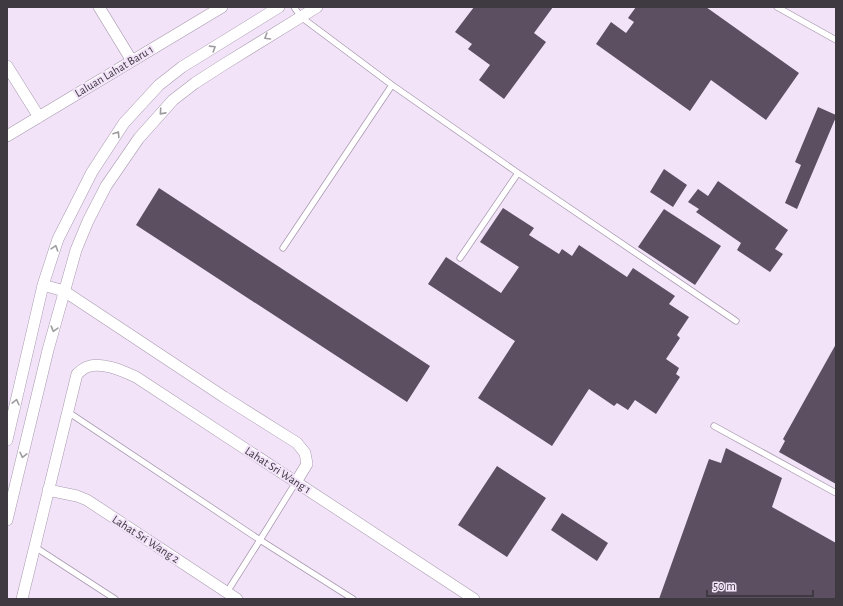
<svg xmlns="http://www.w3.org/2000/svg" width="843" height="606" font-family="'Alegreya Sans',sans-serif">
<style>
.building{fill:#5b4f61}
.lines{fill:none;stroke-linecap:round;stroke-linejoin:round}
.lane-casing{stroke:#a89aae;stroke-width:7}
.street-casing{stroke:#a89aae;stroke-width:12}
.lane{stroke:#fff;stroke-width:5.5}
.street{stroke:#fff;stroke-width:11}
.oneway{stroke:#9f9ca0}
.labels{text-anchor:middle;stroke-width:4;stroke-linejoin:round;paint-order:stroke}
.street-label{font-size:12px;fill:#3f3941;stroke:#f2e3f9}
</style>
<rect width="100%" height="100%" fill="#f2e3f9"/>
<!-- building -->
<path class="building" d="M474,7H553L534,33L546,42L504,99L479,80L490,65L468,49L472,44L455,32Z
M636,7H706L799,73L766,120L711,80L690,111L596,44L611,22L626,33L634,22L628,18Z
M818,107L836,115V117L797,209L785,203L801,165L795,162Z
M664,169L687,185L673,207L650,192Z
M718,181L788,230L775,249L783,254L770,272L737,250L741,243L696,212L699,209L688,202L698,189L708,196Z
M159,188L430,366L407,402L136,225Z
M503,208L534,228L529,235L559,254L562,249L572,256L579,245L627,277L633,268L675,296L669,304L689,317L677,335L680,338L666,359L679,368L676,374L680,377L656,414L635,400L628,410L617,403L614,406L589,389L552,446L478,398L515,341L428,284L446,257L501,293L519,267L480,242Z
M664,209L721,246L695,285L638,247Z
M836,344V484L779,452L785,441L783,439Z
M726,448L782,478L772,507L836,543V599H659L709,459L721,463Z
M497,466L546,498L507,557L458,525Z
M562,513L608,543L597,561L551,530Z"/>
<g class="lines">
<!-- lane casing -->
<g class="lane-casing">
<path id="lane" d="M294,7L301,17L392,85L518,173L736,321
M777,7L836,40
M283,248L392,85
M460,258L518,173
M68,412L260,540L353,599
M714,426L836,493
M35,547L115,599
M227,592L260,540L296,482"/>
</g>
<!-- street casing -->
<g class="street-casing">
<path id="street" d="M99,7L132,61
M7,66L39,117
M7,136L222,7
M43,285L64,291L224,397L297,443L305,453L307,464L296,482
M7,440L43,285L58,239L92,172L124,123L159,85L182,67L279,7
M48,490L77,496L87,500L237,599
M7,520L48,350L76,250L88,221L106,186L139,138L173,100L195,83L223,65L317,7
M22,599L77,374C80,372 83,368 87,367C101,361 123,371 136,377L474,599"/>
</g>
<!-- lane -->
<use href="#lane" class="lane"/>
<!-- street -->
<use href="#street" class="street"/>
</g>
<!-- one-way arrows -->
<defs><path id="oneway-chevron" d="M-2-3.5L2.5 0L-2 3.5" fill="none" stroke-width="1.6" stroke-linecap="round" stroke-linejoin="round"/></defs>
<g class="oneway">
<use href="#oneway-chevron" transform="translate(267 37) rotate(149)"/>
<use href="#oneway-chevron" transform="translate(213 48) rotate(-32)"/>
<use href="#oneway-chevron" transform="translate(162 112) rotate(132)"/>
<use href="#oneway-chevron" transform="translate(117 134) rotate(-57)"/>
<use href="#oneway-chevron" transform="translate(55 248) rotate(-72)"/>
<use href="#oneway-chevron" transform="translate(54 329) rotate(106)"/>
<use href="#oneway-chevron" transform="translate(16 402) rotate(-77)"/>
<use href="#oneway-chevron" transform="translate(23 455) rotate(103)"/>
</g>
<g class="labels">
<!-- street labels -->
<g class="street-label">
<text transform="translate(114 71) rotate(-31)" y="4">Laluan Lahat Baru 1</text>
<text transform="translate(278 470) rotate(33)" y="4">Lahat Sri Wang 1</text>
<text transform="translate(146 539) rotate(33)" y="4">Lahat Sri Wang 2</text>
</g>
</g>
<!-- border -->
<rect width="843" height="606" fill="none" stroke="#3f3941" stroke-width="16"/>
<!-- scale -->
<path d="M707 590v6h106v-6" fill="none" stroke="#3f3941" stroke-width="2"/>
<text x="713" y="590" font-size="12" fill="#3f3941" stroke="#f2e3f9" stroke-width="3" paint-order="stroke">50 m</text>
</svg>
